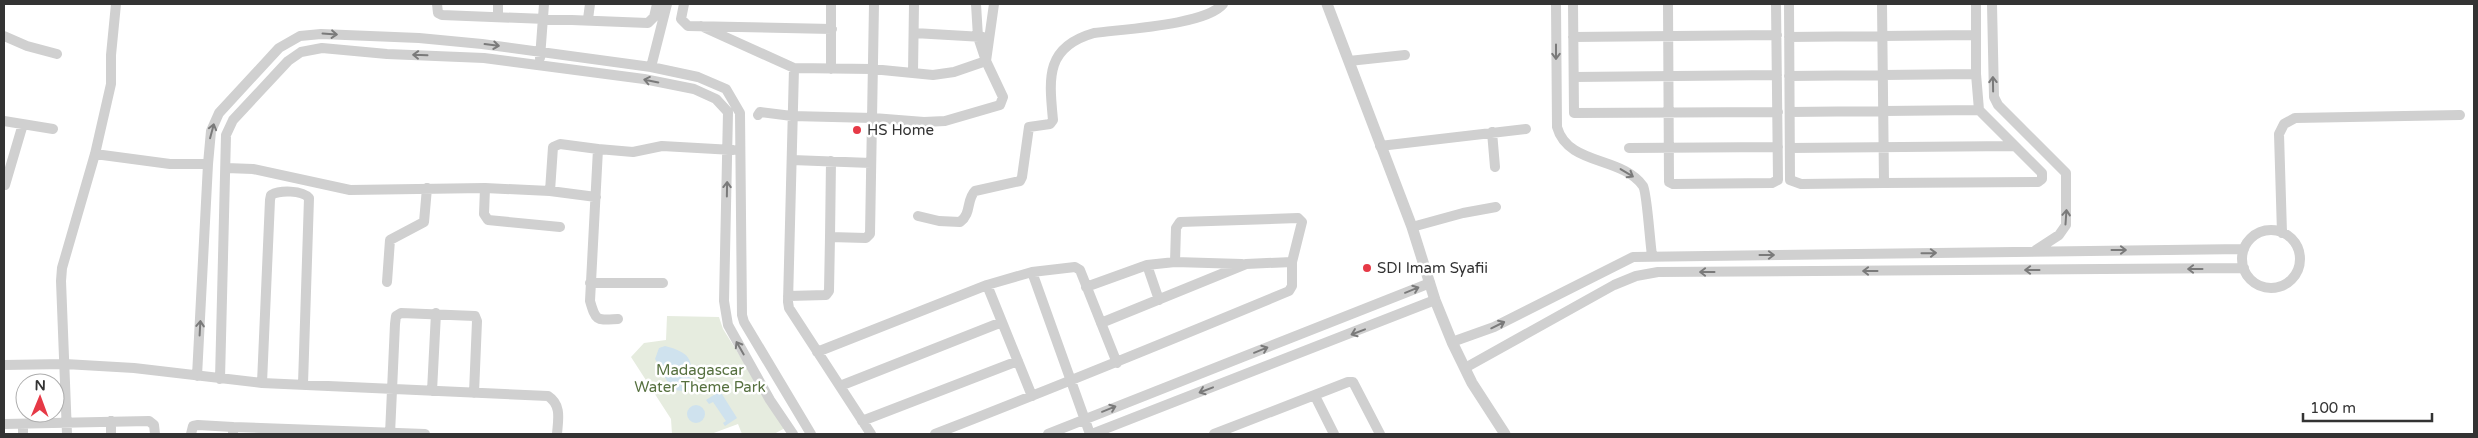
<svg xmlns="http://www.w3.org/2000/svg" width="2478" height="438" font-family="'Varela Round',sans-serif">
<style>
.green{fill:#e6ecdf}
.water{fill:#cfe2ee}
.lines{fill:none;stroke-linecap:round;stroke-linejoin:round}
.minor{stroke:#d0d0d0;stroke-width:10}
.tertiary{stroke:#d0d0d0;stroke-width:11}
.oneway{stroke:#7a7a7a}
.poi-dot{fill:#e63946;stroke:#fff;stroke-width:2}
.labels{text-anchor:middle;stroke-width:5;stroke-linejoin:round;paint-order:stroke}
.poi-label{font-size:15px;fill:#333;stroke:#fff;text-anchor:start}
.park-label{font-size:15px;fill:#56703f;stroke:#fff}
</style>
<rect width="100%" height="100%" fill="#fff"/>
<!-- green -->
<path class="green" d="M667,316L719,317L723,329L785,428L774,434H742L738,424L711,434H672L671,419L631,357L644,343L666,340Z"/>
<!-- water -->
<path class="water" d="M665,346C691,353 693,359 691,385L684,391L674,390C665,382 663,369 655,359L659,348Z
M720,391L737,418L725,426L723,423L726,421L713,402L709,404L706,400Z
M687 414a9 9 0 1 1 18 0a9 9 0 1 1-18 0Z"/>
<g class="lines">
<!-- minor -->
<path class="minor" d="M437,4L438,13L442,15L648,23L654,17L657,4
M684,4L681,19L688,26L832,29
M1556,4L1557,127C1568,166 1622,156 1643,186C1647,192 1650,244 1652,255
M1573,4L1574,113L1778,112
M1668,4L1669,182L1673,184L1772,183L1778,180L1776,4
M1789,4L1790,180L1801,184L1884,183
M1882,4L1884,183L2038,182L2042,179V173L1979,110L1976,74V4
M1992,4L1994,97L1998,105L2066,173V225L2059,235L2036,250
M498,17V4
M588,19L590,4
M701,26L794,68L872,69L933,75L954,72L986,61L994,4
M914,33L983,37
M4,36L27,46L57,54
M1573,37L1777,35
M1789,37L1976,35
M540,58L544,4
M1349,61L1405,55
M651,67L667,4
M794,68L788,302L789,308L871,434
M831,69V4
M913,72L914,4
M1789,76L1976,74
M1574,77L1777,75
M1790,112L1979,110
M758,115L760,112L792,116L873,118L924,122L945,121L1000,105L1003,97L986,61L978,37L976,4
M4,121L53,129
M1492,132L1495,167
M1380,146L1526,129
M1629,148L1778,147
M1790,148L2015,146
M95,154L170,164H208
M792,160L871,163
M226,168L253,169L350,190L485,188L550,191L596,197
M5,185L23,124
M485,188L484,214L488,220L560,227
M550,191L553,147L560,144L598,149
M918,216L939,221L960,222C972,213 966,200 975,191L1020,181L1022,177L1029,127L1050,124L1053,120C1049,78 1045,47 1094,33C1123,29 1206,25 1223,4
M1412,227L1463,213L1496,207
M2242 259a29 29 0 1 1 58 0a29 29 0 1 1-58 0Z
M2282,233L2279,134L2284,124L2295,118L2460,115
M830,237L831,161
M1147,265L1159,300
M1032,272L1090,434
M387,282L390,240L424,222L427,188
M590,283H663
M987,285L1032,396
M1086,287L1147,265L1175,262L1242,264
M788,296L826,295L829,291L830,237L866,238L870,234L874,4
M618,319C597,320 596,322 590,301L598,149L633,152L662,146L733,150
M1101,323L1246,264L1292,262
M1452,342L1494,327L1633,257L2244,249
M817,352L987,285L1032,272L1075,267L1080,270L1117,363
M4,365L65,364L134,368L262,383L548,396C562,405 558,420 557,434
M1465,368L1614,285L1636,276L1658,272L2244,268
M197,376L208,164L211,131L219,113L279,48L300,36L321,34L419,38L482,44L651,67L698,77L726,89L740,113L742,315L744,322L811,434
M220,379L226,135L233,120L288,61L301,52L322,48L387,54L484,58L644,79L694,89L716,99L728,112L724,301L728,325L770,400L793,434
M262,383L270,200L271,195C280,190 302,190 309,198L303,384
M840,386L1002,322
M432,391L436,313
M1315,396L1334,434
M111,421V434
M862,421L1018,361
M4,424L149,421L154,425L155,434
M23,424V434
M233,427L425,434
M67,434L61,281L62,268L95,154L111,84V55L116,4
M191,434L193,426L198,425L233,427V434
M390,434L395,324L396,316L401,313L475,316L477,321L474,393
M935,434C1053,388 1171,340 1289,291L1292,286V262L1302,222L1298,218L1180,222L1176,228L1175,262
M1048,434L1430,283
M1092,434L1435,300
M1214,434L1348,382H1353L1380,434"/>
<!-- tertiary -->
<path class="tertiary" d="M1327,4L1412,227L1435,300L1452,342L1472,383L1505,434"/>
</g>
<!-- one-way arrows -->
<defs><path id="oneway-shaft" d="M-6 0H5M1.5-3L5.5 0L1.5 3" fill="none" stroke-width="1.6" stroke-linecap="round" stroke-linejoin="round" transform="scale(1.25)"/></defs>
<g class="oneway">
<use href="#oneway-shaft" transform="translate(330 34) rotate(4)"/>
<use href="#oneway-shaft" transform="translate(492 45) rotate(7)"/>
<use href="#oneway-shaft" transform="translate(1556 52) rotate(90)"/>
<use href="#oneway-shaft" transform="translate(420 55) rotate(-178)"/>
<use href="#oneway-shaft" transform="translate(651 81) rotate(-169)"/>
<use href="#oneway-shaft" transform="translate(1993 84) rotate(-91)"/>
<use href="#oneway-shaft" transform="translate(212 131) rotate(-75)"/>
<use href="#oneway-shaft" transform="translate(1627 173) rotate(31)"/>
<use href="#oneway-shaft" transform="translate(727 189) rotate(-89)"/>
<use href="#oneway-shaft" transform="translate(2066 217) rotate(-86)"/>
<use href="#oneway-shaft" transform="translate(2119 250)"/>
<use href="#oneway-shaft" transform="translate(1929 253) rotate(-1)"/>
<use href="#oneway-shaft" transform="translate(1767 255)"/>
<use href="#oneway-shaft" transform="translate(2195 269) rotate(180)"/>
<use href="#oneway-shaft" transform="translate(2032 270) rotate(180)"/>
<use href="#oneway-shaft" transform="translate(1870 271) rotate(180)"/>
<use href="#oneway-shaft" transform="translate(1707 272) rotate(180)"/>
<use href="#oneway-shaft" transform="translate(1412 290) rotate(-22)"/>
<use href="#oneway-shaft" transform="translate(1498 325) rotate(-26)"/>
<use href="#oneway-shaft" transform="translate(200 328) rotate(-87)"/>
<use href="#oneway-shaft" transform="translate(1358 332) rotate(159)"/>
<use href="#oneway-shaft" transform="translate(740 348) rotate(-120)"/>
<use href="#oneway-shaft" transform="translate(1261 350) rotate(-22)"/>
<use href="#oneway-shaft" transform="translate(1206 390) rotate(159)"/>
<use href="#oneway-shaft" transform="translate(1109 409) rotate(-22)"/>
</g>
<!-- markers -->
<g class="poi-dot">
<circle cx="857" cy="130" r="5"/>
<circle cx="1367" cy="268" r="5"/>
</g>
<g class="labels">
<!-- poi labels -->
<g class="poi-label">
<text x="867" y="135">HS Home</text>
<text x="1377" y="273">SDI Imam Syafii</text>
</g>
<!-- park labels -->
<g class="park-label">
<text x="700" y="375">Madagascar<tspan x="700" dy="17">Water Theme Park</tspan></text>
</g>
</g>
<!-- border -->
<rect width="2478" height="438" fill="none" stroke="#333333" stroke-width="10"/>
<!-- north arrow -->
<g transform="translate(40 398) rotate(1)"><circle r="24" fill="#ffffff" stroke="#adadad"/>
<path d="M0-4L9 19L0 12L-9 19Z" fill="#e63946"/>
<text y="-8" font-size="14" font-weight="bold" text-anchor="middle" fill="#333333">N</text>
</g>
<!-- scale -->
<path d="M2303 413v8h129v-8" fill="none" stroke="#333333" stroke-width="2.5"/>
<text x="2310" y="413" font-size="15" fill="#333333" stroke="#ffffff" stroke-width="4" paint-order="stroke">100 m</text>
</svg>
